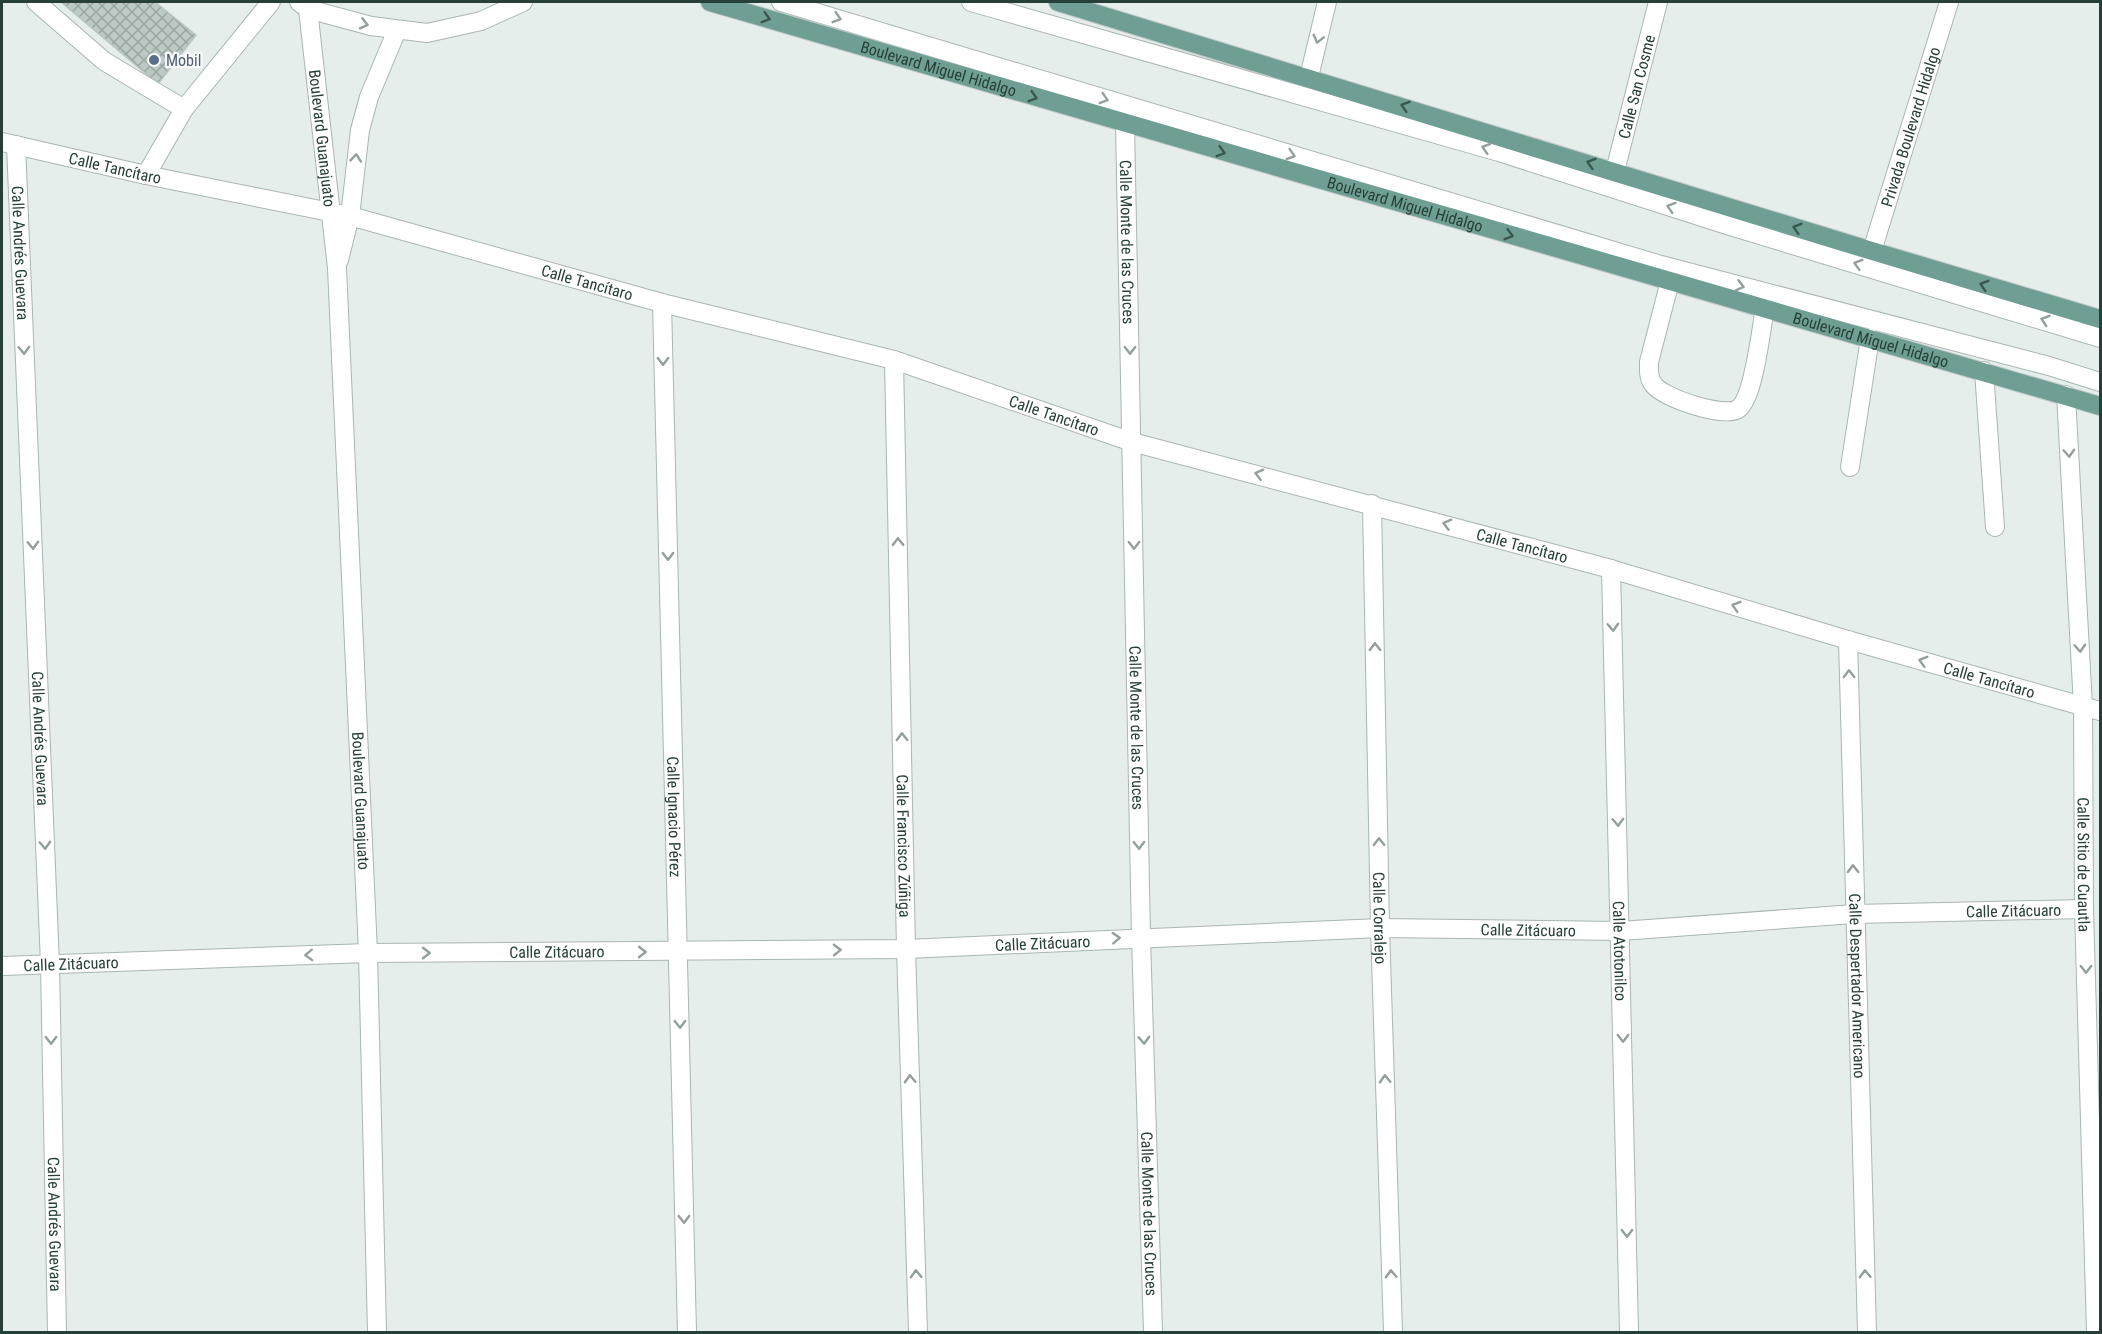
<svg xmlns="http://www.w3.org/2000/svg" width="2102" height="1334" font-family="'Roboto Condensed',sans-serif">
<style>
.building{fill:url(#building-cross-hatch);stroke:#b9c7c2;stroke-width:1.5}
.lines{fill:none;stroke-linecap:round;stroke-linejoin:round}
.minor-casing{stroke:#a9b6b2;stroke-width:20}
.major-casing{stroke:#c3c9c8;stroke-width:20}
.minor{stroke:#fff;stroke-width:18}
.major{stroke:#6f9f94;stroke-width:18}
.oneway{stroke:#395750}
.oneway2{stroke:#939f9c}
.service-dot{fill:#5c6f8a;stroke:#f7faf9;stroke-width:2}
.labels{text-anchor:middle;stroke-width:4.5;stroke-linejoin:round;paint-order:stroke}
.service-label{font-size:16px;fill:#4e5e75;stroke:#f7faf9;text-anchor:start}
.street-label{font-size:16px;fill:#273f39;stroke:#f7faf9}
</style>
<defs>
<pattern id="building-cross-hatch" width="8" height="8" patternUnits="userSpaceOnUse" patternTransform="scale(1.5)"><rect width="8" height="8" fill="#bcc9c4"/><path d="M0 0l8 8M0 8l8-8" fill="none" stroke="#99a5a0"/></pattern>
</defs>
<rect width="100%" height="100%" fill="#e6eeeb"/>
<!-- building -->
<path class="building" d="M61,2H155L196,35L158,84Z"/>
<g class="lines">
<!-- minor casing -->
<g class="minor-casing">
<g id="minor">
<path d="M36,2L104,61L184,109"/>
<path d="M299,2L308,9L371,26L427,33L481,21L523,2"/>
<path d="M781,2L1661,265L2049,366L2100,382"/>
<path d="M971,2L1499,152L1730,226L2100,338"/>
<path id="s1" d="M308,9L337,268L368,953L377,1332"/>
<path d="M1309,77L1327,2"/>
<path id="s2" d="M1125,124L1141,937L1153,1332"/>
<path id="s3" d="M2,142L146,175L350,216L662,303L894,360L1132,442L1611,569L1848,640L2100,711"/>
<path id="s4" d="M16,145L50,964L57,1332"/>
<path id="s5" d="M1615,171L1658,2"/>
<path d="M146,175L184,109L271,2"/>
<path id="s6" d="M1872,251L1949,2"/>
<path d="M339,260L350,216L360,130L369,97L397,30"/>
<path d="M1670,281L1649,362C1649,369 1648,377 1653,384C1662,398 1724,418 1738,409C1754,398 1761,329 1765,308"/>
<path id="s7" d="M662,303L687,1332"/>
<path id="s8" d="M894,360L906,949L918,1332"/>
<path d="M1984,371L1995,527"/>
<path id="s9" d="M2066,395L2083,706L2084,909L2096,1332"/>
<path d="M1850,467L1870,338"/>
<path id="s10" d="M1372,504L1380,928L1393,1332"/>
<path id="s11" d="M1611,569L1629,1332"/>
<path id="s12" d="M1848,640L1867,1332"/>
<path id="s13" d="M2,966L368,953L906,949L1380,928L1621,931L1854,914L2084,909"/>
</g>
</g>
<!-- major casing -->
<g class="major-casing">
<g id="major">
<path id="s14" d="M710,2L2100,406"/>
<path d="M1058,2L1872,251L2100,319"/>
</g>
</g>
<!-- minor -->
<use href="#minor" class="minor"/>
<!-- major -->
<use href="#major" class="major"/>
</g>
<!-- one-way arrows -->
<defs><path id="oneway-chevron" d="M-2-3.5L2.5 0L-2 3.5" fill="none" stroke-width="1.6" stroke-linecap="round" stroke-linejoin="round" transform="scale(1.5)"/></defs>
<g class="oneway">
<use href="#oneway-chevron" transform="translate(766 18) rotate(16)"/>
<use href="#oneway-chevron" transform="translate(1033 97) rotate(16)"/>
<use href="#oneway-chevron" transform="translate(1405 106) rotate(-163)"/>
<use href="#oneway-chevron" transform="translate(1221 152) rotate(16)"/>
<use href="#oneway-chevron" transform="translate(1591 163) rotate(-163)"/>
<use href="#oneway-chevron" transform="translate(1797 228) rotate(-163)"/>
<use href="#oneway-chevron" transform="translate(1509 235) rotate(16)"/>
<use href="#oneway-chevron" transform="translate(1984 285) rotate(-163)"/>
</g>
<g class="oneway2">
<use href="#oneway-chevron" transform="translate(837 18) rotate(17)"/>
<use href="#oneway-chevron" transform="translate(364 24) rotate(14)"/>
<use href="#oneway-chevron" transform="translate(1318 39) rotate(104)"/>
<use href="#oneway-chevron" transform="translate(1104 99) rotate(17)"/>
<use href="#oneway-chevron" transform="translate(1486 148) rotate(-164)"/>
<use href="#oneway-chevron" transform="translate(1291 155) rotate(17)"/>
<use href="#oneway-chevron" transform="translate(356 158) rotate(-84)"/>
<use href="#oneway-chevron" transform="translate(1671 207) rotate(-162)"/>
<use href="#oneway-chevron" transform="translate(1858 264) rotate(-164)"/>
<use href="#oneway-chevron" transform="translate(1740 286) rotate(15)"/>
<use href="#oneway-chevron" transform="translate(2045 320) rotate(-162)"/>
<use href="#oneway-chevron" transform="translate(24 350) rotate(88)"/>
<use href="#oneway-chevron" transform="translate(1130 350) rotate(89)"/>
<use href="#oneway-chevron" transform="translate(663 361) rotate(89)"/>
<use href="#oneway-chevron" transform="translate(2069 453) rotate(87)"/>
<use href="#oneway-chevron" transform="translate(1259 474) rotate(-166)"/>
<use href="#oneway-chevron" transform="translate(1447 524) rotate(-165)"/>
<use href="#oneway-chevron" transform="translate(898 542) rotate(-91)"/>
<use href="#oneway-chevron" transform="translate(33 545) rotate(88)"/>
<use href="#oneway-chevron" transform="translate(1134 545) rotate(89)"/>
<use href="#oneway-chevron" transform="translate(668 556) rotate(89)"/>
<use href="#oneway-chevron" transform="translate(1736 606) rotate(-163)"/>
<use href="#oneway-chevron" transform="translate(1613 627) rotate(88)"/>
<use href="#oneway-chevron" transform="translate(1375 647) rotate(-91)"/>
<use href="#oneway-chevron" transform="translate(2080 648) rotate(87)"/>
<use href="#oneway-chevron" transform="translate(1923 661) rotate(-164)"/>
<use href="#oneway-chevron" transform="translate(1849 674) rotate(-91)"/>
<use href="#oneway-chevron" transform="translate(902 737) rotate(-91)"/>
<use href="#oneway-chevron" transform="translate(1618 822) rotate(88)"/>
<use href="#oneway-chevron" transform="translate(1379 842) rotate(-91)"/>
<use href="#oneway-chevron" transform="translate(45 845) rotate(88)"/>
<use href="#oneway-chevron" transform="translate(1139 845) rotate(89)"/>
<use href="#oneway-chevron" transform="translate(1853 869) rotate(-91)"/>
<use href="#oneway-chevron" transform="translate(1116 938) rotate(-3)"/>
<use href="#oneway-chevron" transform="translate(837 950) rotate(-1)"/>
<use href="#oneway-chevron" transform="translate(642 952)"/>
<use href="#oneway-chevron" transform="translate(426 953)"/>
<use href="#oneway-chevron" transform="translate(309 955) rotate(178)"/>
<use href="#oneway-chevron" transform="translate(2086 969) rotate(89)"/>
<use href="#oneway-chevron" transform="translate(680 1024) rotate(89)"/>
<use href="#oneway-chevron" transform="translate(1623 1038) rotate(89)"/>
<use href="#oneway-chevron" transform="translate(51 1040) rotate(89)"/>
<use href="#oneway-chevron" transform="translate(1144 1040) rotate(88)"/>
<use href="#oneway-chevron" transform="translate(910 1079) rotate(-92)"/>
<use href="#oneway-chevron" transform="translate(1385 1079) rotate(-92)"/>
<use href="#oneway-chevron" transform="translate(684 1219) rotate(89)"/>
<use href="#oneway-chevron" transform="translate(1627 1233) rotate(89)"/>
<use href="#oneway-chevron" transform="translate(916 1274) rotate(-92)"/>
<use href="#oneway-chevron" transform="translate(1391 1274) rotate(-92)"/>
<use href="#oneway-chevron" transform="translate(1865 1274) rotate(-92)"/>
</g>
<!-- markers -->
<circle class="service-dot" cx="154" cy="60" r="6"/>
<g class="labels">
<!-- service labels -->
<g class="service-label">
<text x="166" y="66">Mobil</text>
</g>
<!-- street labels -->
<g class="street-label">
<text dy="6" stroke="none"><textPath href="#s14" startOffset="238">Boulevard Miguel Hidalgo</textPath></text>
<text dy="6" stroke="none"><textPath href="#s5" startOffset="87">Calle San Cosme</textPath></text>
<text dy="6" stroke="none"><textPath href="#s6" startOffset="130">Privada Boulevard Hidalgo</textPath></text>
<text dy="6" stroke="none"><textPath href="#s1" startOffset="130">Boulevard Guanajuato</textPath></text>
<text dy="6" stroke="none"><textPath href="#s3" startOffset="116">Calle Tancítaro</textPath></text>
<text dy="6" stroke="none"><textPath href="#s14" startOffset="724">Boulevard Miguel Hidalgo</textPath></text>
<text dy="6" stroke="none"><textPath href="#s2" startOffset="118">Calle Monte de las Cruces</textPath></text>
<text dy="6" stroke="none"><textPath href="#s4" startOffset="108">Calle Andrés Guevara</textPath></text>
<text dy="6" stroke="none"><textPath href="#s3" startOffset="602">Calle Tancítaro</textPath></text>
<text dy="6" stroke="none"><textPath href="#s14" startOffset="1209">Boulevard Miguel Hidalgo</textPath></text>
<text dy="6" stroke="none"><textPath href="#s3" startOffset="1088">Calle Tancítaro</textPath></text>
<text dy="6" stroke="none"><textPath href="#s3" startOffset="1574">Calle Tancítaro</textPath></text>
<text dy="6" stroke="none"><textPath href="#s3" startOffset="2060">Calle Tancítaro</textPath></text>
<text dy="6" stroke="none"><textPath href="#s2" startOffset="604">Calle Monte de las Cruces</textPath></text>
<text dy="6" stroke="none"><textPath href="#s4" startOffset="594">Calle Andrés Guevara</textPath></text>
<text dy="6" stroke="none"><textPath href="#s1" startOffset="794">Boulevard Guanajuato</textPath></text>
<text dy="6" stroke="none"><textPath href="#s7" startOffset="514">Calle Ignacio Pérez</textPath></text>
<text dy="6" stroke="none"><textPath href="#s8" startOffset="486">Calle Francisco Zúñiga</textPath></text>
<text dy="6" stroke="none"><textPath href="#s9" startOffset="470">Calle Sitio de Cuautla</textPath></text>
<text dy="6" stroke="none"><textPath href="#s13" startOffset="2013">Calle Zitácuaro</textPath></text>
<text dy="6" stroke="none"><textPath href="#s10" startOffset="414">Calle Corralejo</textPath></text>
<text dy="6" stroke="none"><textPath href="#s13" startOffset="1527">Calle Zitácuaro</textPath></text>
<text dy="6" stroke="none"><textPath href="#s13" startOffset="1041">Calle Zitácuaro</textPath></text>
<text dy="6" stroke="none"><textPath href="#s11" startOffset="382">Calle Atotonilco</textPath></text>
<text dy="6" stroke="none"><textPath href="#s13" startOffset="555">Calle Zitácuaro</textPath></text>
<text dy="6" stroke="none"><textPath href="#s13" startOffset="69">Calle Zitácuaro</textPath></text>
<text dy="6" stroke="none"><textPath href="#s12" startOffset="346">Calle Despertador Americano</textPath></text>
<text dy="6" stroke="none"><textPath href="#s2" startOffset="1090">Calle Monte de las Cruces</textPath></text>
<text dy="6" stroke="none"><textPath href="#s4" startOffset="1080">Calle Andrés Guevara</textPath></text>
</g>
</g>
<!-- border -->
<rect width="2102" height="1334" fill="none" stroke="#273f39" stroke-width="6"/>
</svg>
